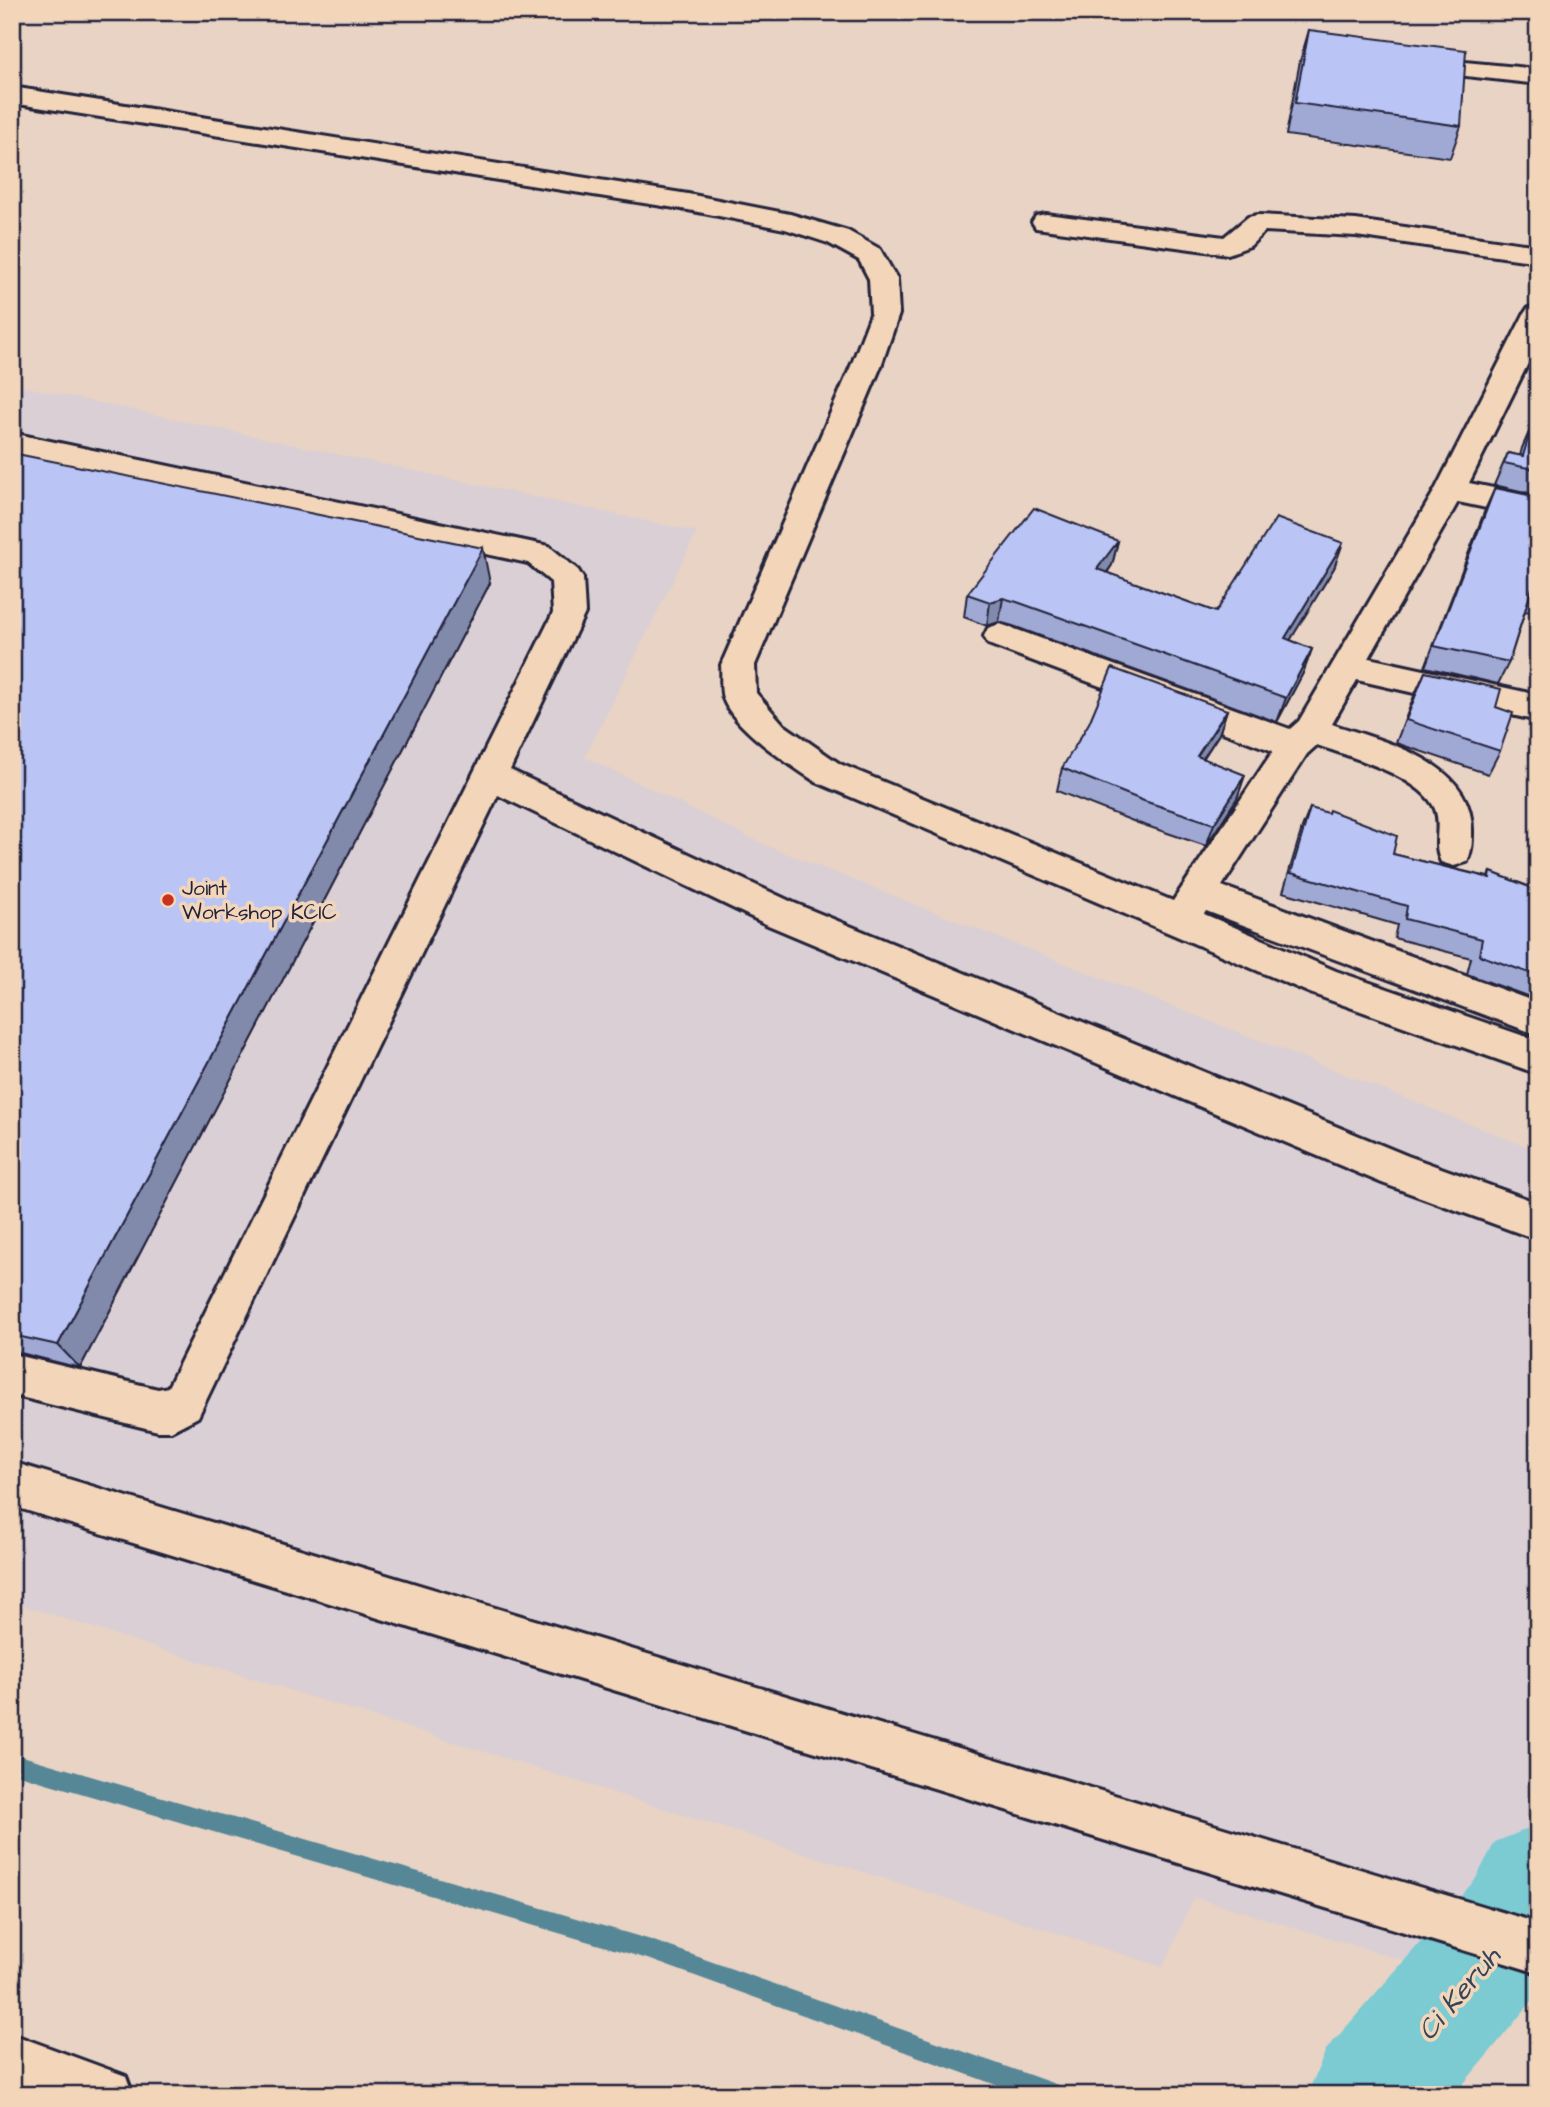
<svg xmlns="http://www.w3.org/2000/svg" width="1550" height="2107" font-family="'Architects Daughter',sans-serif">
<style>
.built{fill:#dacfd4}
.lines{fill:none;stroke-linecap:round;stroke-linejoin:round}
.stream{fill:#578796;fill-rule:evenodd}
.river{fill:#7bcbd3;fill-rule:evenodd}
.minor-casing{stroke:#22223b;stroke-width:6}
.minor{fill:#f3d6b9;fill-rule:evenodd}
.wall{fill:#a0a9d4;stroke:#22223b;stroke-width:2}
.shaded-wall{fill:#828aac;stroke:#22223b;stroke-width:2}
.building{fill:#bac5f6;stroke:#22223b;stroke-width:2}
.poi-dot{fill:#c8321e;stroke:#f3d6b9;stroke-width:2.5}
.labels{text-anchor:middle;stroke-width:7;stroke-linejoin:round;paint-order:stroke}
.poi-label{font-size:21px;fill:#22223b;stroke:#f3d6b9;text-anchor:start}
.near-water-label{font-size:28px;font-style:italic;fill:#344459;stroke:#f3d6b9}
</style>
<rect width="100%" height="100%" fill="#e8d3c5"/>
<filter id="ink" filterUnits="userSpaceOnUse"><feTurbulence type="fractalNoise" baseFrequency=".0143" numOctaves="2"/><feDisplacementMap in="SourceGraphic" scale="14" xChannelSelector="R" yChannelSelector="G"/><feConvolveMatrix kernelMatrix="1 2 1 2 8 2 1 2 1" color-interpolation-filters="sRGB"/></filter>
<g filter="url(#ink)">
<!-- built -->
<path class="built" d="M12,384L697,532L585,757L765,845L1538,1151V2001L1194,1897L1163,1967L12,1602Z"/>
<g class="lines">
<!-- stream -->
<path class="stream" d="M12,1753L651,1940L1055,2084L1063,2087L1066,2095H1024L651,1960L12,1773Z
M1389,2064L1397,2067L1416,2095H1391L1378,2075L1381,2067Z"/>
<!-- river -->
<path class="river" d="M1538,1825V1994L1454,2095H1307L1326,2050L1475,1880L1495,1842Z"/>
<!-- minor casing -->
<g class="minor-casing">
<path id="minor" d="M1411,57L1538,69V84L1402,69L1399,64L1402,59Z
M12,87L688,194L790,214L848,231L880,249L897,279L899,314L881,366L755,665L756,693L784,725L840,764L1173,901L1273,751L988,644L984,636L988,628L1000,624L1012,628L1290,729L1299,721L1435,490L1524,314L1528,308L1538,305V343L1469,483L1538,497V519L1458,502L1369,658L1538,695V721L1357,680L1332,724C1384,742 1473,761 1472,831C1472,843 1472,851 1467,862L1454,866L1441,862C1432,845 1442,826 1435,809C1421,776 1348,756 1317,745L1307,754L1222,886L1538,1003V1035L1206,911L1204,914L1336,971L1538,1041V1074L1310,993L816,782C790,765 733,728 723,698C720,689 722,675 721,665L851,366L871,314L869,279L859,260L828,243L785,229L688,210L12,103Z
M1046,214L1224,237L1248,217L1258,215L1356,220L1538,246V262L1356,236L1265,231L1250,246L1228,254L1036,228L1032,222L1036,216Z
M12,433L549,546L578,570L583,578L585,613L510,770L794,903L1408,1156L1538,1203V1240L1382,1183L768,925L498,795L198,1417L171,1431H158L12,1395V1354L158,1389L168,1387L553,613L551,582L528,563L12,453Z
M12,1462L1538,1923V1973L12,1506Z
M12,2034L126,2076L133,2095H35L12,2086Z"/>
</g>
<!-- minor -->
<use href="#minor" class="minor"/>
</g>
<!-- wall -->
<path class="wall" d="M1309,30L1461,126L1450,158L1286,135L1300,61Z
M1532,425L1538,427V495L1494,485L1508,453L1520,456L1522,448Z
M12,453L490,583L80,1368L13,1351L12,1352Z
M1495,488L1538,497V613L1525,611L1509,662L1498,684L1425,667L1485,510Z
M1118,541L1112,565L1107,573L1216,612L1334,568L1290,640L1312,649L1303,673L1277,722L1013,626L999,622L987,626L964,617L967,594Z
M1425,672L1496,707L1500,751L1488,774L1396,743L1414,696Z
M1227,710L1219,734L1203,759L1245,775L1237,798L1206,846L1138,823L1057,791L1062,768Z
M1310,808L1393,854L1488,877L1491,872L1533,888L1538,877V1000L1467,974L1471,958L1394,938L1397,925L1283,892L1302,828Z"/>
<!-- shaded-wall -->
<path class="shaded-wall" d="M1118,541L1112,565L1092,593L1097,569Z
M1343,543L1334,568L1277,662L1285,638Z
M483,548L490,583L80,1368L58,1345Z
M1003,598L999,622L987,626L990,602Z
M1312,649L1303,673L1277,722L1286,698Z
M1227,710L1219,734L1189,779L1197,756Z
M1245,775L1237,798L1206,846L1214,824Z"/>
<!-- building -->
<path class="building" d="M1309,30L1466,50L1461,126L1295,103Z
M1532,425L1538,427V470L1504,463L1508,453L1523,456Z
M12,453L483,548L58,1345L12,1335Z
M1495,488L1538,497V589L1532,588L1509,662L1434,646Z
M1034,508L1118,541L1097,569L1216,612L1276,518L1343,543L1285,638L1312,649L1286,698L1017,602L1003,598L990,602L967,594Z
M1112,668L1227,710L1197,756L1245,775L1214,824L1144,801L1062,768L1089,723Z
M1425,672L1501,689L1496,707L1513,713L1500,751L1406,720Z
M1310,808L1328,813L1329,810L1397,836L1393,854L1490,878L1491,872L1537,890L1538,888V976L1479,955L1482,939L1405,919L1407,906L1291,873Z"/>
</g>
<!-- markers -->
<circle class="poi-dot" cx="168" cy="900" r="7"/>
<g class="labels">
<!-- poi labels -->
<g class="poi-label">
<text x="182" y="895">Joint<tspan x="182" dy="24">Workshop KCIC</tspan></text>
</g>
<!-- near-water labels -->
<g class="near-water-label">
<text transform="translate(1458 1993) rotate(-50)" y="10">Ci Keruh</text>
</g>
</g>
<!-- margin -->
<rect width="1550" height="2107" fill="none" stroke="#f3d6b9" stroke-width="42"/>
<rect x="21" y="21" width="1508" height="2065" fill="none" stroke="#22223b" stroke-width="2.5" filter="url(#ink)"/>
</svg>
